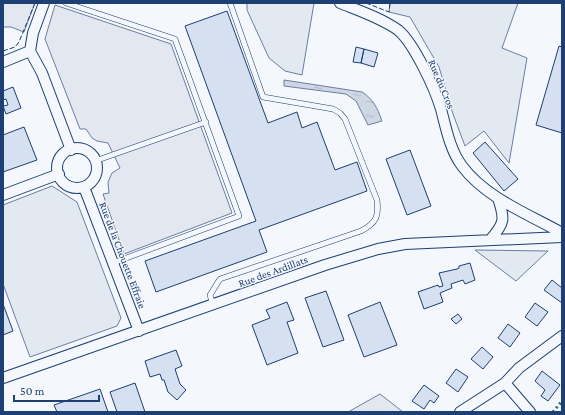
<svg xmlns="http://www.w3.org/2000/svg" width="565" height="415" font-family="'Crimson Pro',serif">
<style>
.green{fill:#e3e9f0;stroke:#687fa3}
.parking{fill:#e3e8f0;stroke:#687fa3}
.water{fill:url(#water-ripples);stroke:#687fa3}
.building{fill:#d5e0f0;stroke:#1d3f73}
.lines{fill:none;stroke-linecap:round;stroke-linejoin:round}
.service-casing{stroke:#1d3f73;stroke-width:6}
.minor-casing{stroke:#1d3f73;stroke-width:12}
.service{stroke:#f4f7fb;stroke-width:5}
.minor{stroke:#f4f7fb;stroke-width:10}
.hedge{stroke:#2c6c60;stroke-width:3;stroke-dasharray:2 3;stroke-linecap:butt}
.fence{stroke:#1d3f73;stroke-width:1;stroke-dasharray:5 2;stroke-linecap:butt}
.labels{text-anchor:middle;stroke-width:3;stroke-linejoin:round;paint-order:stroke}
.street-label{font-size:11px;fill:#1d3f73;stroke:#f4f7fb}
</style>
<defs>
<pattern id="water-ripples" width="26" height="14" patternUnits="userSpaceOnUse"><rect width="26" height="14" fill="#cfd7e4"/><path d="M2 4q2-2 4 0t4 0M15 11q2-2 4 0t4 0" fill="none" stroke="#b1bac7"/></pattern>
</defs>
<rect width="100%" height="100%" fill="#f4f7fb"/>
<!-- green -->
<path class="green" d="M247,3H314L302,75L285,71L269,58L247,10Z
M390,3H518L502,48L527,58L509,163L484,131L465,146L453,114L439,67L410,17L389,12Z
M52,186L77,202L121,318L117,326L30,357L3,284V205Z
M475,250L548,251L516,281Z"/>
<!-- parking -->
<path class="parking" d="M3,3H35L24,32L11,27H3Z
M55,5L171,44L232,213L124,254L103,194L109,193L108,182L112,173L120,168L108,143L97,141L92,138L86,129H80L45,39Z
M380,394L403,412H348Z"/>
<!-- water -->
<path class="water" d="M284,80L362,92C373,99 377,107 382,121L368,125L356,101L346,94L284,86Z"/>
<!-- building -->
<path class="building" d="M227,11L268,123L297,112L302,128L317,122L335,170L357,162L367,191L259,230L267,252L156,292L145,261L256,221L185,26Z
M559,46L562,47V133L536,125Z
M356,47L364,49L361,63L353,62Z
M364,49L378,53L374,67L361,63Z
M13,87L21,108L6,114L3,106L8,105L6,99L3,100V91Z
M24,127L37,160L3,172V135Z
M485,142L518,179L504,191L473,153Z
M410,150L431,206L407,215L386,159Z
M470,263L475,280L465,284L463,280L451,284L452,288L440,293L443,302L424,309L418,292L438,285L439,287L443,286L439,273L457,269L459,268V266Z
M552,280L562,288V303L544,290Z
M326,291L344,340L323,347L305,298Z
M287,302L294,320L287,322L298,353L267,365L252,325L270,318L266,310Z
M380,302L397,345L364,357L348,315Z
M535,303L548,312L537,326L525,317Z
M3,304L13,331L3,335Z
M458,314L462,319L456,324L451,319Z
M508,324L520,333L510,347L498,338Z
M482,347L493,357L483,369L471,359Z
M176,350L182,366L175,369L180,384L186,390L177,400L168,392L164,380H162L160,374L150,377L145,361Z
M456,369L468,377L458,392L446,383Z
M542,371L560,385L548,401L541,396L545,390L535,381Z
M135,383L145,412H117L110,392Z
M424,385L439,396L434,403L430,400L424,409L412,401Z
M100,389L108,412H57L54,405Z"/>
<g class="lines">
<!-- service casing -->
<g class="service-casing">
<path id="service" d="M66,3L175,39L239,216L113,263
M95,161L206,122
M213,305L210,295L220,279L361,231C376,223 379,217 377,200L345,119L340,113L333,109L263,97L230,3"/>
</g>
<!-- minor casing -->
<g class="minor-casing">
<path id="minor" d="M340,3C360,11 381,18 398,30C414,43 435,89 441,109C446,128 450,150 462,166C486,198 528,214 562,233
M30,51L42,73L71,150
M30,51L33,33L44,3
M3,62L30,51
M57 168a20 20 0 1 1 40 0a20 20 0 1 1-40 0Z
M84,187L139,331
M3,195L59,174
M490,240C505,223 505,219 498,198
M3,378L325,265L378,249L405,244L562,237
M505,383L530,412
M460,412L505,383L519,368L562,336"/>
</g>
<!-- service -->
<use href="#service" class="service"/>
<!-- minor -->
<use href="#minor" class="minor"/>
<!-- hedge -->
<path class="hedge" d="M553,412L562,401"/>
<!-- fence -->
<path class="fence" d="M366,3L389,12L390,3
M3,51L15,47L19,42L35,3"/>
</g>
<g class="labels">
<!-- street labels -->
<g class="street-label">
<text transform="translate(442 84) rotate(67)" y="4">Rue du Cros</text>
<text transform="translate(123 255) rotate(69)" y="4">Rue de la Chouette Effraie</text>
<text transform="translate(273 271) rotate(-20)" y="4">Rue des Ardillats</text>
</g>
</g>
<!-- border -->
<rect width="565" height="415" fill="none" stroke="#1d3f73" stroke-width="8"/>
<!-- scale -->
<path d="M14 395v6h85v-6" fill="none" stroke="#1d3f73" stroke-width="2"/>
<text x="20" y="395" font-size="12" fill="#1d3f73" stroke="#f4f7fb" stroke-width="3" paint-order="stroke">50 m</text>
</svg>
